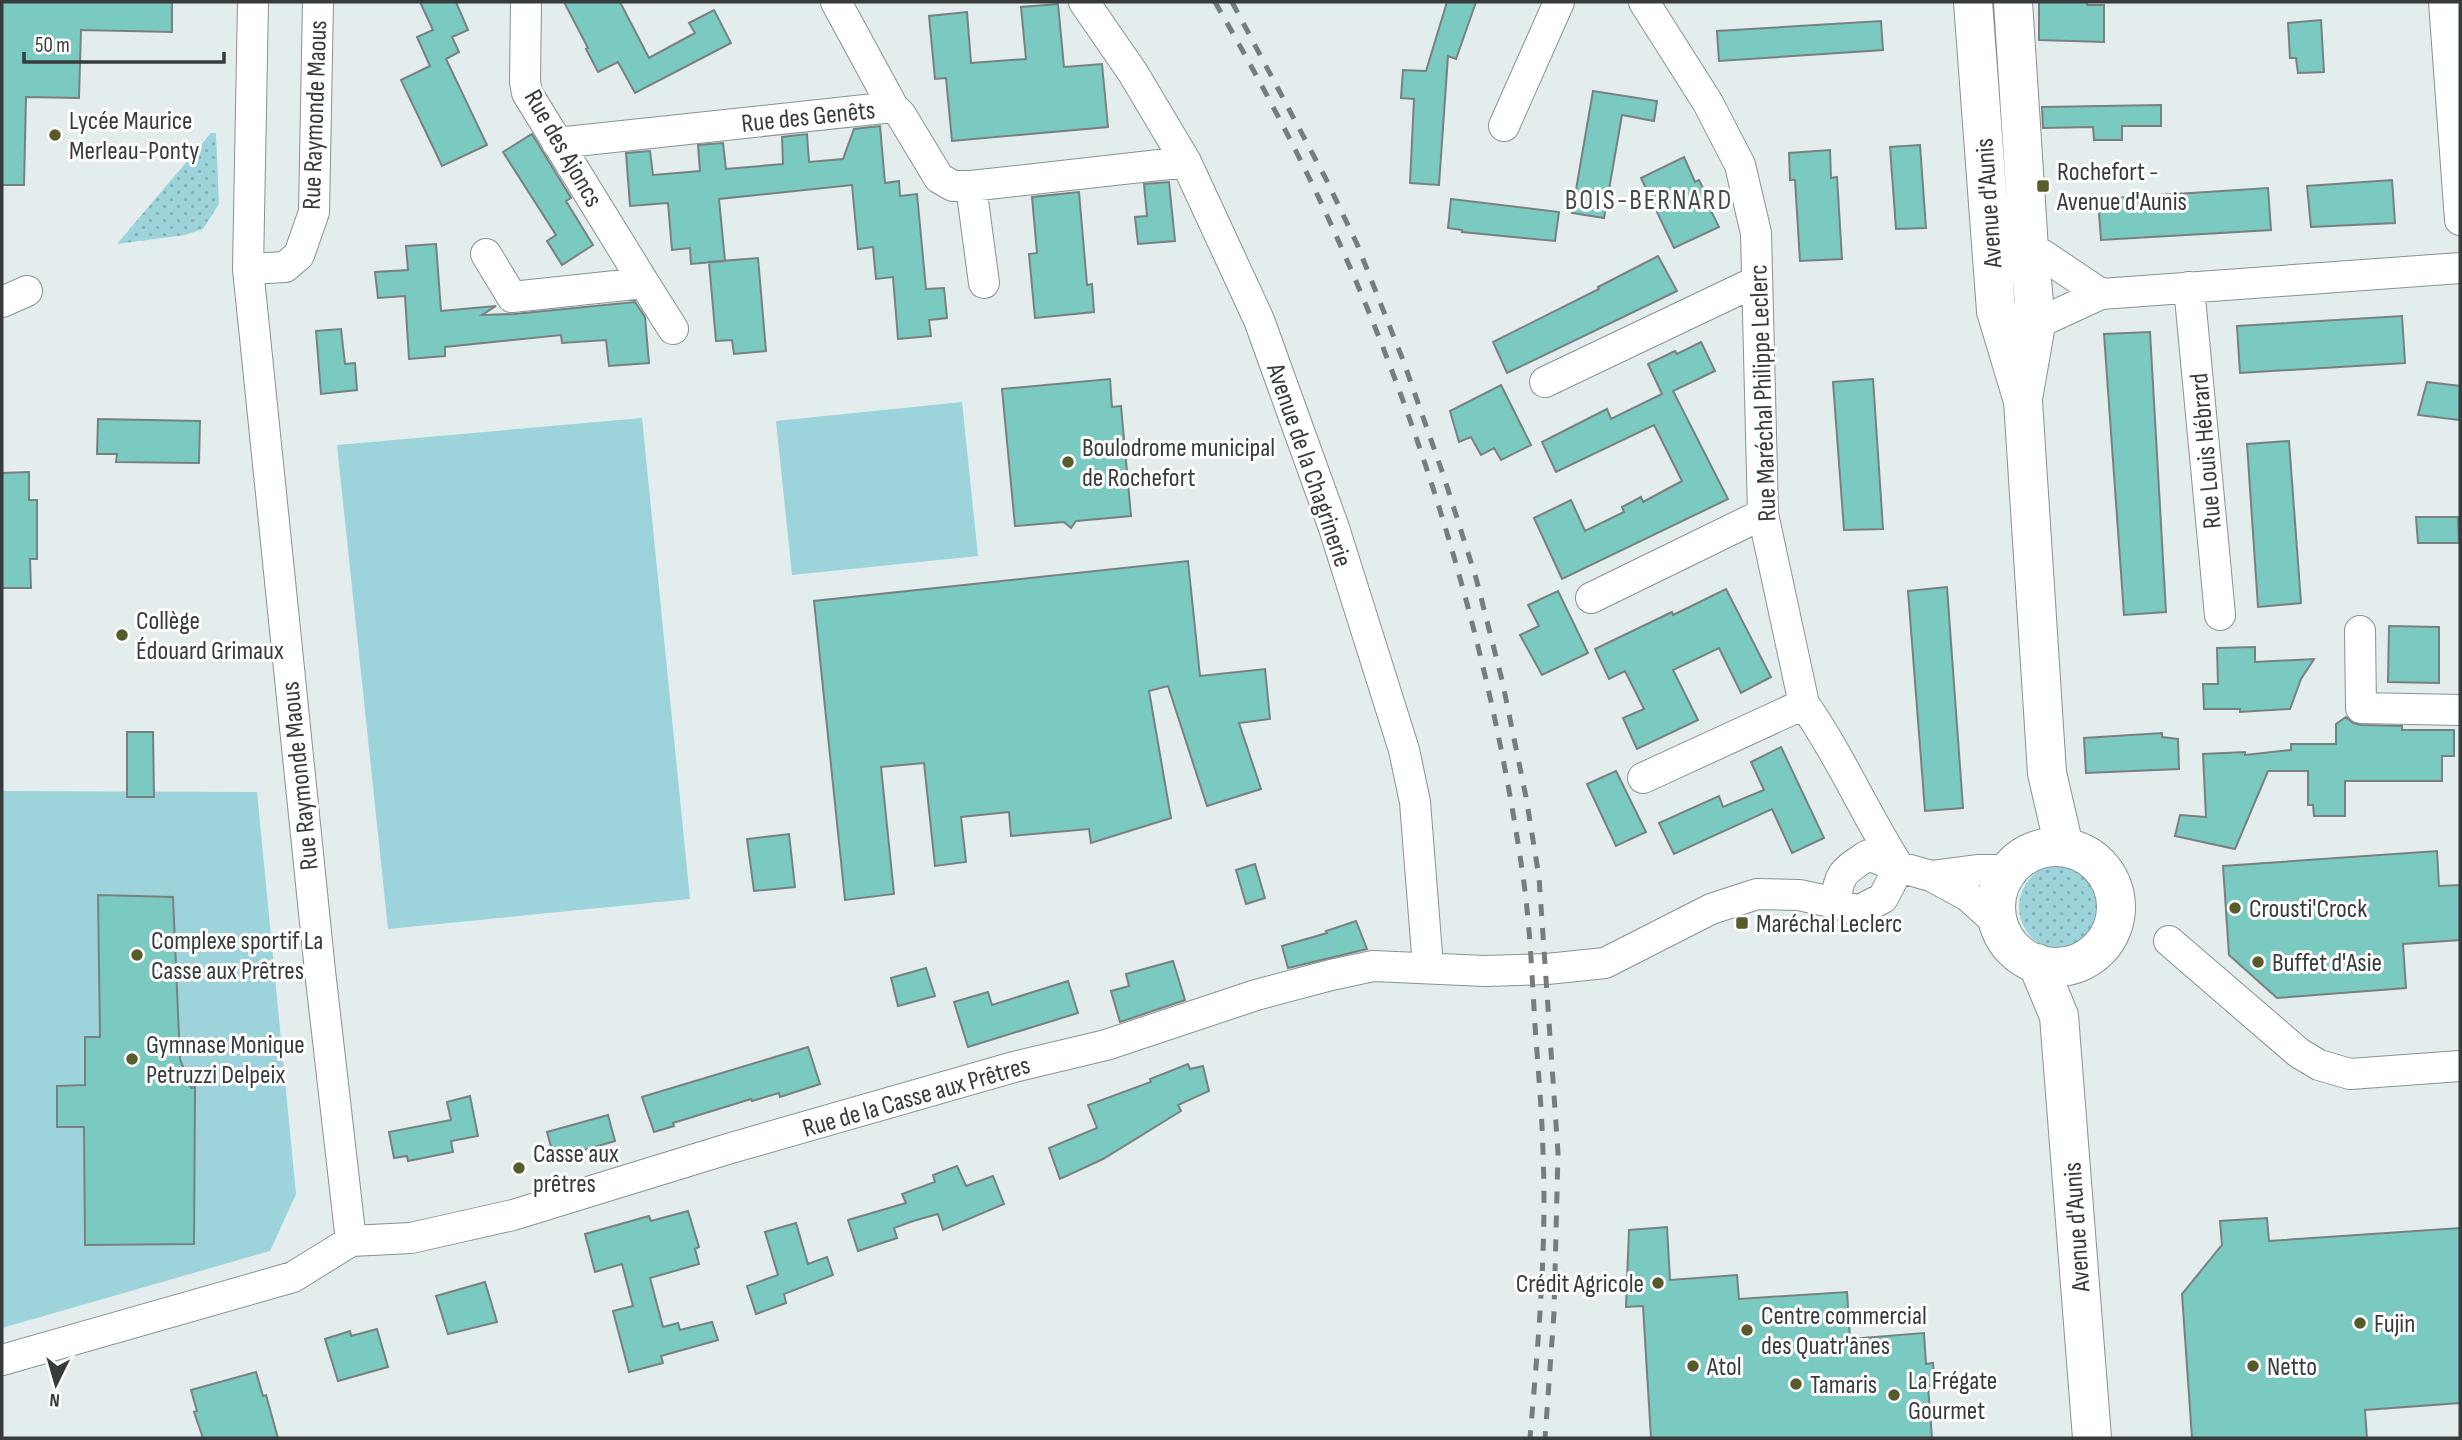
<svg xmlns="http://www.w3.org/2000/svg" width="2462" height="1440" font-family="'Sofia Sans Condensed',sans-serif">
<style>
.grass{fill:url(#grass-dots)}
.pitch{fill:#9dd3db}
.building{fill:#7bcac2;stroke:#788180;stroke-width:2}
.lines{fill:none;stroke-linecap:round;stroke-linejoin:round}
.minor-casing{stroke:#889293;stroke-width:32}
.secondary-casing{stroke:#889293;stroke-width:40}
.minor{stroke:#fff;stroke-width:30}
.secondary{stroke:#fff;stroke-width:38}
.rail{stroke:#777d7e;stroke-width:5;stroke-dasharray:12 12;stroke-linecap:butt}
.poi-dot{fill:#575c2a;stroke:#fff;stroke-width:2.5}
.labels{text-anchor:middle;stroke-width:6;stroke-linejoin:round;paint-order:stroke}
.street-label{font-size:26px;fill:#373b3c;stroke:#fff}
.poi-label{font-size:26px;fill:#373b3c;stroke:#fff;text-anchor:start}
.neighbourhood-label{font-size:28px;letter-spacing:2px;fill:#424a4b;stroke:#fff}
</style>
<defs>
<pattern id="grass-dots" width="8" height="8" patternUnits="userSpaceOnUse" patternTransform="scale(1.75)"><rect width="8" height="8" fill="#9dd3db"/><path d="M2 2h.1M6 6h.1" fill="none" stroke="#81acb3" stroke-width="1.8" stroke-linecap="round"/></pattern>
</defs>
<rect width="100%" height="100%" fill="#e3edee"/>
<!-- grass -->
<path class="grass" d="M211,133H216L219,204L203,229L185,235L117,244Z
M2019 907a43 43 0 1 1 86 0a43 43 0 1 1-86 0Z"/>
<!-- pitch -->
<path class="pitch" d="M962,402L978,556L792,575L776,421Z
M642,418L690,899L388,929L337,445Z
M2,791L257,792L296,1194L270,1251L2,1328Z"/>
<!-- building -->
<path class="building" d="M2,2H172V32L81,30L79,98L26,97L24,185H2Z
M420,2H456L468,30L452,37L459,52L446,59L487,145L442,166L401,80L430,66L417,37L433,30Z
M564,2H620L649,58L695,33L689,23L714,10L731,43L635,93L618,62L598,72L586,49L588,48Z
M1447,2H1476L1456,59L1448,56L1439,185L1410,183L1414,99L1401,98L1403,70L1426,71Z
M2039,2H2087V5H2104V42L2039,40Z
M1058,4L1064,67L1102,64L1108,127L952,141L946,78L935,79L929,16L967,12L971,63L1026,59L1021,7Z
M2321,20L2324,72L2298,73L2296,58H2290L2288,23Z
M1881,21L1883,50L1719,61L1717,31Z
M1593,91L1657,101L1654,121L1622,115L1604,218L1572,213Z
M2161,105V126H2122V140H2094L2093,127L2043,128L2042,107Z
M880,126L885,183L899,181L900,196L917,194L926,289L944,288L947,318L929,320L931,336L898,339L893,277L876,279L873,247L858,249L852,185L719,199L725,261L691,264L690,248L672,250L668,203L630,206L626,153L650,151L653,175L700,171L698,145L723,143L726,169L783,164L782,137L807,134L809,162L843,159L854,129Z
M532,134L571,198L566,201L593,245L562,265L547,241L556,235L503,152Z
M1920,145L1926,228L1896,229L1890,147Z
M1830,150L1831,178L1837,177L1842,259L1800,261L1795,180H1790L1789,153Z
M1684,157L1695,182L1699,180L1704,190L1709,199L1706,201L1719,227L1674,248L1641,178Z
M2392,180L2395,223L2311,227L2307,186Z
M1169,182L1175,241L1138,244L1135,217L1147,216L1144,184Z
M2268,188L2271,230L2101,240L2098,199Z
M1079,192L1087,285L1092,284L1094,312L1035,318L1029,254L1037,253L1032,197Z
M1451,199L1559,212L1555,241L1462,232V230L1448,228Z
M436,244L441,311L496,306L482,315L514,314L635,302L645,317L649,363L609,366L606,340L562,343L561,335L445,347V356L409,359L405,296L378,298L375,272L408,270L406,246Z
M1658,256L1677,291L1507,373L1493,342L1599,289L1598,287Z
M758,258L766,351L734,354L732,340L716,341L709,262Z
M2402,316L2405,363L2240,373L2237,326Z
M341,329L345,364L355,363L357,390L321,394L316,331Z
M2150,332L2166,612L2124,615L2104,334Z
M1701,342L1715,371L1673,391L1728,499L1562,579L1534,518L1571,500L1585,531L1624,512L1622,507L1641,497L1643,502L1682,481L1654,425L1556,472L1542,442L1607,409L1611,419L1662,394L1648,364L1675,351L1677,354Z
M1110,379L1112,407L1121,406L1131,516L1076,521L1071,528L1064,522L1015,526L1002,389Z
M1873,379L1883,529L1844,530L1833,382Z
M2427,382L2460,386V420L2418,415Z
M1501,385L1531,445L1501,460L1494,448L1481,455L1471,437L1459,442L1450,411Z
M98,419L200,421L199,463L116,462L117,454H97Z
M2289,441L2301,603L2258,607L2247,444Z
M29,472V500H37V559H30L31,588H2V473Z
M2416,517H2458L2459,543H2418Z
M1188,561L1200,676L1265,669L1270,719L1239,723L1261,789L1207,806L1168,686L1149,691L1171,818L1091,843L1089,829L1011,836L1009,812L961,817L966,862L935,866L924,763L881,767L894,894L845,900L814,601Z
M1947,587L1963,808L1925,811L1908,591Z
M1726,589L1771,677L1741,693L1719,648L1673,670L1698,720L1637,749L1623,718L1644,709L1625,671L1609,679L1595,649L1672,612L1673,615Z
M1558,591L1588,653L1542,675L1520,635L1539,626L1528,605Z
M2389,626L2439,627V683L2388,682Z
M2255,647V662L2314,659L2301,679L2290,709L2240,712V709H2204L2203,684H2218L2217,648Z
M2346,717L2353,723L2361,725L2402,726V730H2454V756H2442V781H2345V816H2314L2313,805H2308V771H2268L2235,849L2175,836L2180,815L2206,817L2203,754L2245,752V755L2291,750V744H2336V724Z
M127,732H153L154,797H127Z
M2162,733V737L2178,739L2179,769L2086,773L2084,738Z
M1781,747L1824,838L1792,853L1772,809L1674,854L1659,823L1719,796L1723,807L1764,790L1751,762Z
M1616,771L1646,832L1616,846L1587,784Z
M789,834L795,887L754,891L747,839Z
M2437,851L2439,886L2460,885V940L2403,944L2406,988L2277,998L2229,955L2223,866Z
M1255,864L1265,898L1246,904L1236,870Z
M98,895L173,897L180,1059L191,1088L195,1087L194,1244L85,1245L84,1127H57V1086L85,1085V1037H100Z
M1356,921L1367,949L1288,968L1282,946L1327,933L1326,931Z
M1173,961L1185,1000L1120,1022L1111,991L1129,986L1126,974Z
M926,968L935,996L898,1006L891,978Z
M1068,981L1078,1013L968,1047L954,1002L988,992L992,1005Z
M808,1047L820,1084L780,1097L779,1093L752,1101L751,1099L673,1123L674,1126L654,1132L642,1097Z
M1188,1064L1190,1069L1203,1066L1209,1091L1178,1105L1181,1111L1103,1159L1060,1179L1049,1148L1097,1128L1088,1105L1151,1082L1150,1079Z
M470,1096L478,1136L451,1141L453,1152L408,1161L407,1156L394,1158L389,1132L451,1120L447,1102Z
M608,1115L615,1141L567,1155L565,1151L553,1154L547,1132Z
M957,1166L966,1186L993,1176L1004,1204L943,1230L938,1214L913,1221L894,1228L897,1238L858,1251L848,1220L906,1203L902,1194L935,1182L933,1175Z
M688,1211L699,1247L695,1249L699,1264L650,1278L663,1327L678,1323L680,1330L712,1322L718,1340L661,1356L663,1363L629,1372L613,1311L633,1306L622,1264L595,1272L585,1234L649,1216L651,1221Z
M2267,1218L2269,1241L2460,1228V1403L2365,1410L2367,1438H2192L2182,1294L2222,1245L2220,1221Z
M796,1223L808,1264L827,1257L833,1275L784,1294L786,1303L756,1314L747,1286L778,1275L765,1232Z
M1667,1227L1670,1280L1737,1275L1739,1299L1847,1292L1850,1339L1924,1333L1926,1364L1933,1363L1935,1385L1928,1386L1932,1438H1651L1643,1306L1626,1307L1629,1230Z
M485,1282L497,1322L448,1334L436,1296Z
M377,1329L388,1367L338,1381L325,1339L350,1331L351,1336Z
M256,1372L263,1396L266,1395L278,1438H203L194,1412L197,1411L191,1390Z"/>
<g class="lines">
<!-- minor casing -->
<g class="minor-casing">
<path id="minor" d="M253,2L248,269L320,971L351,1241
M836,2L893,107
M1084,2L1133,73L1186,162L1259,320L1334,528L1404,750L1415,802L1428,967
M1644,2L1708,103L1740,165L1756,233L1763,514L1804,704C1840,755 1865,814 1899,867
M2444,2L2460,220
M1504,126L1559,2
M557,143L893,107L901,115L939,178L953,186H971L1186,162
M971,186L984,283
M2029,249L2043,255L2101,294
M486,254L512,297L644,283L527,93L525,82L526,2
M248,269L285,267L299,255L314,212L318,2
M644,283L673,329
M2189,287L2220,615
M2,302L27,291
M2016,317L2036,324L2101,294L2460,268
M1545,382L1757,281
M1591,598L1763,514
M2360,631L2361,708L2460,710
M1643,778L1804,704
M1931,876L1977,870H2008
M1836,903C1838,873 1844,871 1868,855L1899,867L1931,876L1968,896L1998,923
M2169,941L2299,1053L2319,1065L2350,1074L2460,1066
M2,1360L293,1277L351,1241L411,1238L513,1215L731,1148L1014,1067L1106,1045L1256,995L1331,975L1373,966L1485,971L1547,969L1605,963L1711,909L1757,894L1799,895L1836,903L1858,911L1883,898L1899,867"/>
</g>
<!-- secondary casing -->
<g class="secondary-casing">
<path id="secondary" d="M1973,2L1996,311L2023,401L2047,773L2064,847
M2013,2L2029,249L2036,324L2024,393
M1996 907a60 60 0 1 1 120 0a60 60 0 1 1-120 0Z
M2037,963L2059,1016L2092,1438"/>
</g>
<!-- minor -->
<use href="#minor" class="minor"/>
<!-- secondary -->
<use href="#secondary" class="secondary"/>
<!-- rail -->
<path class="rail" d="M1215,2C1261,82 1305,164 1342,249C1430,448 1492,661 1523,876C1530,925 1532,976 1535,1025C1538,1068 1542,1111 1543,1153C1547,1248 1538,1344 1530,1438
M1232,2L1326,179L1357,244L1403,360L1444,477L1476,578L1502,680L1526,797L1539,877L1558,1153L1554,1313L1545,1438"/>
</g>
<!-- markers -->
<g class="poi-dot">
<circle cx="55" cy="135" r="7"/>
<rect x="2036" y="179" width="14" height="14" rx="3.5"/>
<circle cx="1068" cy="462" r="7"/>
<circle cx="122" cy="635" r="7"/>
<circle cx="2235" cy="908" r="7"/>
<rect x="1735" y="916" width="14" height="14" rx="3.5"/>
<circle cx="137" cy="955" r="7"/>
<circle cx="2258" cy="962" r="7"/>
<circle cx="132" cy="1059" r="7"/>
<circle cx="519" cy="1168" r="7"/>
<circle cx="1658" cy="1283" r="7"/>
<circle cx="2360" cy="1323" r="7"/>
<circle cx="1747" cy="1330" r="7"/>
<circle cx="1693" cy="1366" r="7"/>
<circle cx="2253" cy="1366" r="7"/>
<circle cx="1796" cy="1384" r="7"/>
<circle cx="1894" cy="1395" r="7"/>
</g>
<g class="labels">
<!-- street labels -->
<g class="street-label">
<text transform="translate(314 115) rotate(-88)" y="9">Rue Raymonde Maous</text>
<text transform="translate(808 116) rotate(-6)" y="9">Rue des Genêts</text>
<text transform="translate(564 148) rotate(60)" y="9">Rue des Ajoncs</text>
<text transform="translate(1988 203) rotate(-94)" y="9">Avenue d'Aunis</text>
<text transform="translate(1762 393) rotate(-92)" y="9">Rue Maréchal Philippe Leclerc</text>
<text transform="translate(2205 451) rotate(-95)" y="9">Rue Louis Hébrard</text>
<text transform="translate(1310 465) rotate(71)" y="9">Avenue de la Chagrinerie</text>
<text transform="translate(299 776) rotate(-96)" y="9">Rue Raymonde Maous</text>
<text transform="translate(916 1096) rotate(-16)" y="9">Rue de la Casse aux Prêtres</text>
<text transform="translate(2076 1227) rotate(-94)" y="9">Avenue d'Aunis</text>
</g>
<!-- poi labels -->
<g class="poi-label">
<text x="69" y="129">Lycée Maurice<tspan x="69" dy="30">Merleau-Ponty</tspan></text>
<text x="2057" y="180">Rochefort -<tspan x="2057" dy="30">Avenue d'Aunis</tspan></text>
<text x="1082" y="456">Boulodrome municipal<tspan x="1082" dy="30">de Rochefort</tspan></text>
<text x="136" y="629">Collège<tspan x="136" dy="30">Édouard Grimaux</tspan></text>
<text x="2249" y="917">Crousti'Crock</text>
<text x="1756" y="932">Maréchal Leclerc</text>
<text x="151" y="949">Complexe sportif La<tspan x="151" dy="30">Casse aux Prêtres</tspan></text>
<text x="2272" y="971">Buffet d'Asie</text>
<text x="146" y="1053">Gymnase Monique<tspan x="146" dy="30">Petruzzi Delpeix</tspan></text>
<text x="533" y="1162">Casse aux<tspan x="533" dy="30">prêtres</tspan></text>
<text x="1644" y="1292" text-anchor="end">Crédit Agricole</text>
<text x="1761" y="1324">Centre commercial<tspan x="1761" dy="30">des Quatr'ânes</tspan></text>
<text x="2374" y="1332">Fujin</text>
<text x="1707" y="1375">Atol</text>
<text x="2267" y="1375">Netto</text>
<text x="1908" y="1389">La Frégate<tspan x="1908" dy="30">Gourmet</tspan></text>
<text x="1810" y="1393">Tamaris</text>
</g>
<!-- neighbourhood labels -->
<g class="neighbourhood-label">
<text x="1649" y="209">BOIS-BERNARD</text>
</g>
</g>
<!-- border -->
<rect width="2462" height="1440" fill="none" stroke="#373b3c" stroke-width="7"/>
<!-- north arrow -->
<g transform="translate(56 1384) rotate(185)" stroke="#ffffff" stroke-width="5" paint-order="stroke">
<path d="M0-5L12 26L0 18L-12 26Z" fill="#373b3c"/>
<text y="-10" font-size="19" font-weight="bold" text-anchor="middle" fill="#373b3c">N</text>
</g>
<!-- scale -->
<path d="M24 52v10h200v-10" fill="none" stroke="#373b3c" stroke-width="3.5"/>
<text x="35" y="52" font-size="21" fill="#373b3c" stroke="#ffffff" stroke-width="5" paint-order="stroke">50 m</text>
</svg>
